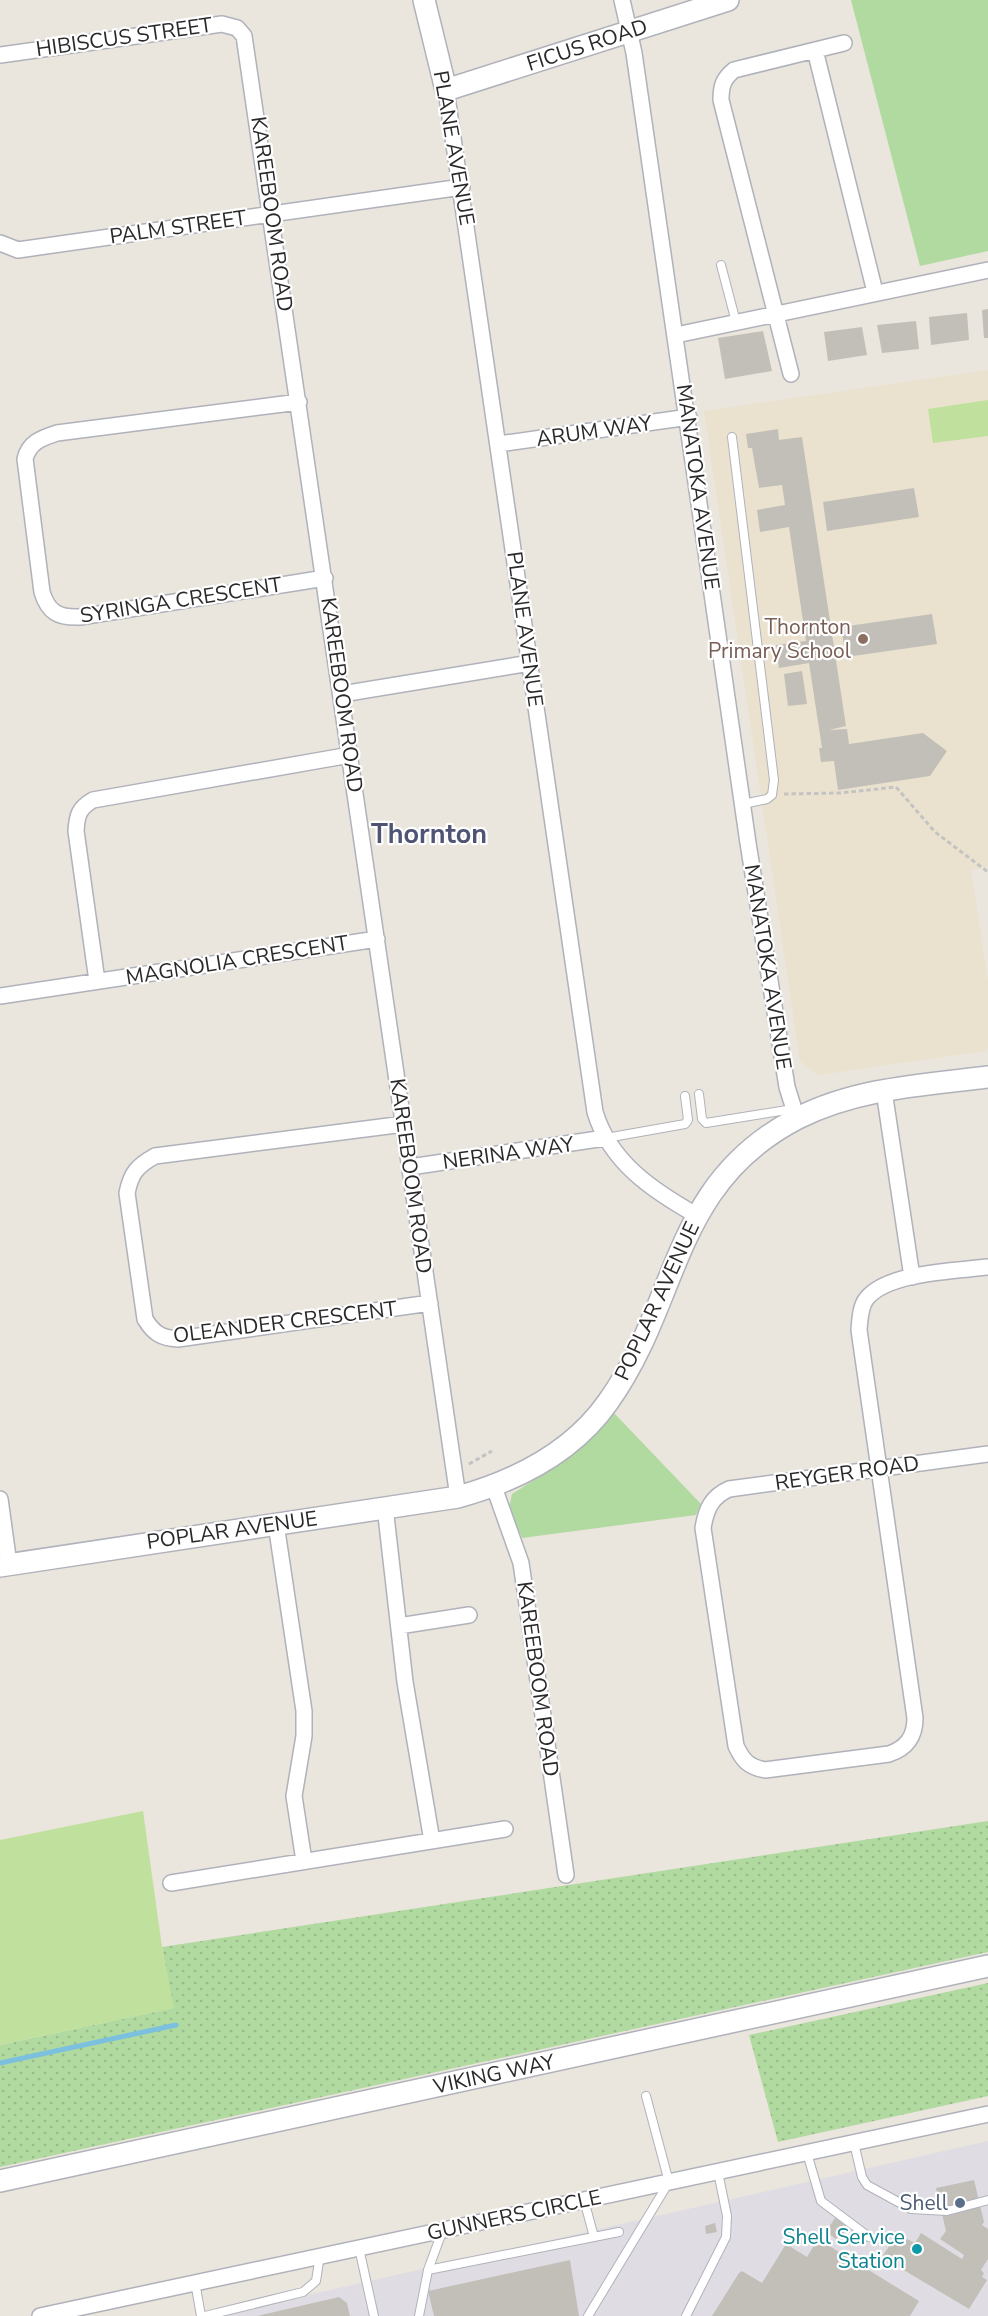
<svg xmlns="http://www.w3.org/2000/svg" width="988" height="2316" font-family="'Nunito Sans',sans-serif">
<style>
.industrial{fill:#dfdde3}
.education{fill:#eae2ce}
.grass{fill:url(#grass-dots)}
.park{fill:#b1daa0}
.pitch{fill:#c0e09d}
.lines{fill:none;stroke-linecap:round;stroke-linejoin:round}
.stream{stroke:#7cc0e0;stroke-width:5}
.building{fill:#c2bfb9}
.lane-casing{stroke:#b0b2bb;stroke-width:10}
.street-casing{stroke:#b0b2bb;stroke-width:18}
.secondary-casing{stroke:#b0b2bb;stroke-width:24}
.path{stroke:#c3c3c3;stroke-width:3;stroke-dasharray:4.5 3;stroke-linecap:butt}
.lane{stroke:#fff;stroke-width:8}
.street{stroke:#fff;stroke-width:15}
.secondary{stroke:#fff;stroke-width:21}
.education-dot{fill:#8d6e63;stroke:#fff;stroke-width:2}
.service-dot{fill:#5c6f8a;stroke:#fff;stroke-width:2}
.culture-dot{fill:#0f9aa8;stroke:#fff;stroke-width:2}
.labels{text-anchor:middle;stroke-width:4.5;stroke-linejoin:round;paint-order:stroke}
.street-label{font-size:21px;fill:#292929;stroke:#fff}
.education-label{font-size:21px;fill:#785e54;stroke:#fff;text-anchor:end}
.service-label{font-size:21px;fill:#4e5e75;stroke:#fff;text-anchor:end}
.culture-label{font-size:21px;fill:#0d838f;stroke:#fff;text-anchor:end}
.district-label{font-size:27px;font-weight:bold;fill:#4f5475;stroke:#fff}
</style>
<defs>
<pattern id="grass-dots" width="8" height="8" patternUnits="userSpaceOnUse" patternTransform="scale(1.5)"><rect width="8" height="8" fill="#b1daa0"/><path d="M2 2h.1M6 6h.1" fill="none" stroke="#98bb8a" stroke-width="1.8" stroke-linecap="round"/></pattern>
</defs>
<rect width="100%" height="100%" fill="#eae5dd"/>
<!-- industrial -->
<path class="industrial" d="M988,2141V2316H215Z"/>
<!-- education -->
<path class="education" d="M988,370V867L971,870L988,981V1047L985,1051L818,1075L800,1061L704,411Z"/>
<!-- grass -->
<path class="grass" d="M988,1821V1952L0,2167V2045L173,2008L162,1947Z
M988,1983V2096L778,2142L749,2035Z"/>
<!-- park -->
<path class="park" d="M851,0H988V251L920,266Z
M614,1413L701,1504L696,1515L522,1538L509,1508L512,1494L567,1459Z"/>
<!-- pitch -->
<path class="pitch" d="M988,400V436L933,443L928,409Z
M143,1811L162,1947L174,2008L0,2045V1840Z"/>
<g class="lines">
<!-- stream -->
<path class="stream" d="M0,2063L176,2025"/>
</g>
<!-- building -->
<path class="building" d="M988,309V338H984L982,310Z
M967,313L969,340L931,345L929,317Z
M916,321L919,349L882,353L877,325Z
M862,327L867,355L828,361L824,332Z
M763,331L772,371L725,379L718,338Z
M778,429L779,440L802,437L846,726L829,730L847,729L849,744L923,733L947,751L930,776L838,790L834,761L821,762L819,748H822L809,663L779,668L776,645L806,641L789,527L760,532L757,510L785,505L782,485L759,488L752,448H748L746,434Z
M914,488L919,517L827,531L823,502Z
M932,614L937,644L846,657L841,627Z
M802,671L807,704L788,706L784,674Z
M974,2180L984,2222L982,2225L988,2229V2259L981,2270L984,2273L982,2277L987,2280L969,2309L882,2257L897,2234L915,2243L921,2233L962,2259L964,2255L940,2239L946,2231L936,2188Z
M835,2218L848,2227L839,2241L826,2232Z
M715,2223L717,2232L706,2234L705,2226Z
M818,2239L919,2301L910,2316H712L739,2273L742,2271L762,2283L786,2244L807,2257Z
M570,2260L579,2316H434L428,2291Z
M339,2297L347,2303L350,2316H257Z"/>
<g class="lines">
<!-- lane casing -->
<g class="lane-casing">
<path id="lane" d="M721,265L736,322
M732,437L774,780L772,795L767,799L743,804
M699,1094L702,1119L706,1123L793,1109
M606,1138L685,1124L688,1120L685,1096
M854,2143L862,2177L867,2185L911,2209L947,2211L988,2200
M807,2153L821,2201L869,2237
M584,2200L594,2237
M359,2248L374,2316
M428,2270L619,2232
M195,2282L201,2316
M205,2316L303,2292L316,2281L320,2255
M419,2316L428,2270L442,2232
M588,2316L669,2182L646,2096
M686,2316L726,2237L727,2216L718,2172"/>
</g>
<!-- street casing -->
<g class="street-casing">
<path id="street" d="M622,0L634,53L748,843L787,1087L797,1119
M815,50L875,292
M0,55L222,24L237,28L244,36L458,1497
M446,90L595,1112C610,1162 652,1190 696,1215
M0,243L18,250L462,187
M676,335L988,270
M791,374L721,100C721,86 723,79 734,70L844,43
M299,402L57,433C42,438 29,442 25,459L42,592C48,612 58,618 80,617L325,578
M499,444L689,417
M342,694L530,663
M97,981L76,831C77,815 79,808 93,800L350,755
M0,996L377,939
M884,1091L912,1277
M404,1124L155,1156C137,1166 131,1173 127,1193L145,1319C154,1334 162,1338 178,1339L430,1303
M410,1167L605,1138
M988,1267C955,1271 889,1272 867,1298C860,1306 860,1320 859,1330L915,1718C915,1736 907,1748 889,1754L765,1770C749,1767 743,1761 736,1746L703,1528C706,1510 711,1497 729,1489L988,1454
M494,1487L521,1563L566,1875
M0,1499L9,1564
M385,1507L405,1682L432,1841
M276,1524L304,1711V1736L294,1796L304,1861
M399,1626L469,1615
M171,1883L505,1829
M40,2316L988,2114"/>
</g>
<!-- secondary casing -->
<g class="secondary-casing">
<path id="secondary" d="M424,0L446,90L728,0
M0,1566L458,1497C515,1481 573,1452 608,1402C681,1300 670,1184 798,1118C857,1088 924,1085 988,1077
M0,2181L988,1966"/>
</g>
<!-- path -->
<path class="path" d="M784,794L840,793L896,787L935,832L988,872
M469,1464L492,1451"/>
<!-- lane -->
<use href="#lane" class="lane"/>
<!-- street -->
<use href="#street" class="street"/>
<!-- secondary -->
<use href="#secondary" class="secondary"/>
</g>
<!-- markers -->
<circle class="education-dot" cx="863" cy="639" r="6"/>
<circle class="service-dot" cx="960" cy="2203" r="6"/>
<circle class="culture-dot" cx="917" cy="2249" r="6"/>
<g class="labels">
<!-- street labels -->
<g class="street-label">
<text transform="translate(124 37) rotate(-8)" y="7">HIBISCUS STREET</text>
<text transform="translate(587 45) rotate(-18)" y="7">FICUS ROAD</text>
<text transform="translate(454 148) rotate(80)" y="7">PLANE AVENUE</text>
<text transform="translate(272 214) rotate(82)" y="7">KAREEBOOM ROAD</text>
<text transform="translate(178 227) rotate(-8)" y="7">PALM STREET</text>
<text transform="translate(594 431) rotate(-8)" y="7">ARUM WAY</text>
<text transform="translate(698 487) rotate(82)" y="7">MANATOKA AVENUE</text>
<text transform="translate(181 600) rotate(-9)" y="7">SYRINGA CRESCENT</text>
<text transform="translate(525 629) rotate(82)" y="7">PLANE AVENUE</text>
<text transform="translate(342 695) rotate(82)" y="7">KAREEBOOM ROAD</text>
<text transform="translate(237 960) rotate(-9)" y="7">MAGNOLIA CRESCENT</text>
<text transform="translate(768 967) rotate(81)" y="7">MANATOKA AVENUE</text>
<text transform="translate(508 1153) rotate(-8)" y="7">NERINA WAY</text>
<text transform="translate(411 1176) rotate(82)" y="7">KAREEBOOM ROAD</text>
<text transform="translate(657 1301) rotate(-65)" y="7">POPLAR AVENUE</text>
<text transform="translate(285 1322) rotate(-7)" y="7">OLEANDER CRESCENT</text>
<text transform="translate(847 1473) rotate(-8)" y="7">REYGER ROAD</text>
<text transform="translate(232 1530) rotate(-8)" y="7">POPLAR AVENUE</text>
<text transform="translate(538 1679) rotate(82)" y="7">KAREEBOOM ROAD</text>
<text transform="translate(494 2074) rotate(-12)" y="7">VIKING WAY</text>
<text transform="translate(514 2215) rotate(-12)" y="7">GUNNERS CIRCLE</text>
</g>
<!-- education labels -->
<g class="education-label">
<text x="851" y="634">Thornton<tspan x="851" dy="24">Primary School</tspan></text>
</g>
<!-- service labels -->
<g class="service-label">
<text x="948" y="2210">Shell</text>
</g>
<!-- culture labels -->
<g class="culture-label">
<text x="905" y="2244">Shell Service<tspan x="905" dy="24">Station</tspan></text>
</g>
<!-- district labels -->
<g class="district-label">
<text x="429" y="843">Thornton</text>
</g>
</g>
</svg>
